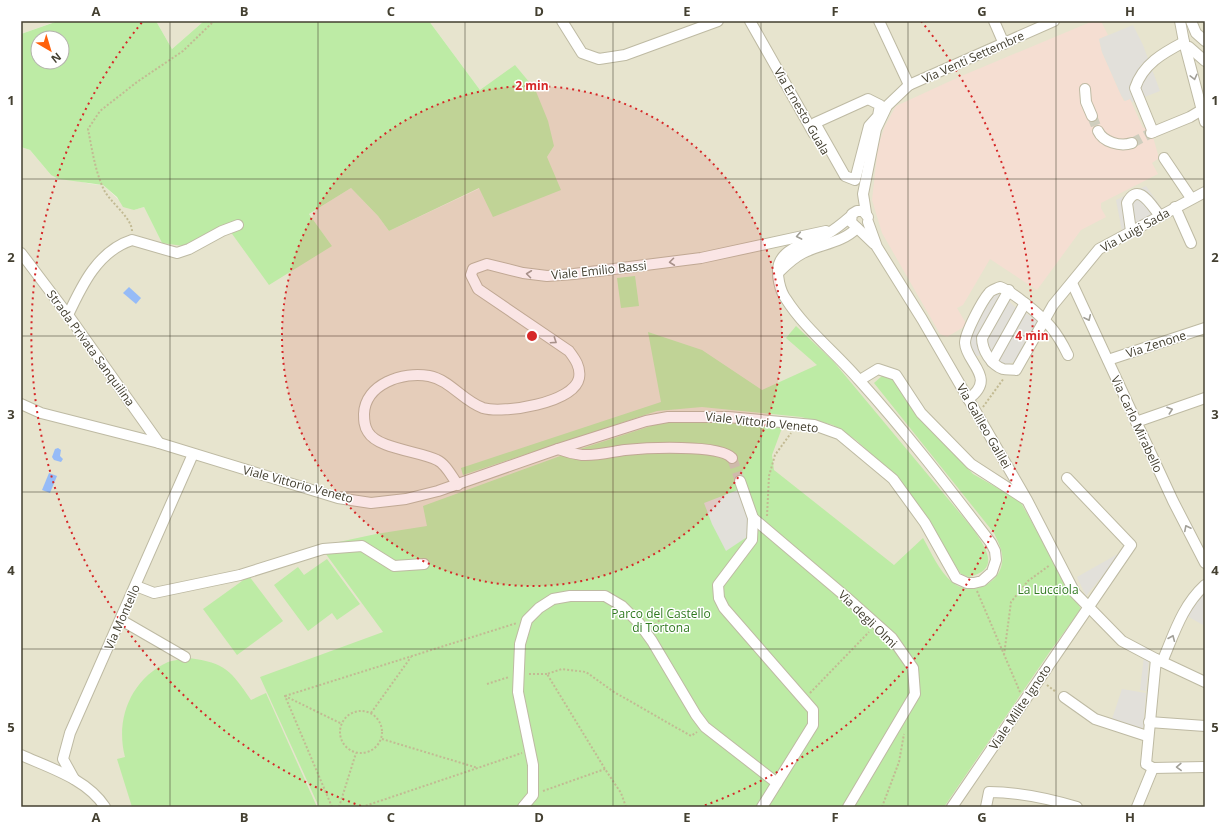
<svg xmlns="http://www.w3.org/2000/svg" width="1226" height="828" font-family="'Open Sans',sans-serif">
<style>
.residential{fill:#e7e4ce}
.medical{fill:#f5ded2}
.green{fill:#bdeba5;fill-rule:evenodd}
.parking{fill:#e2e0da}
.water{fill:#96bbf7}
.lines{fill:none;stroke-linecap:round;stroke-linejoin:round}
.minor-tunnel{stroke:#cfcebe;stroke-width:10;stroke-dasharray:10 5;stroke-linecap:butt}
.minor-casing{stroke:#bebaa3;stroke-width:12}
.path{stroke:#c2ba93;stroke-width:2;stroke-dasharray:2 2;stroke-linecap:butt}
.minor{stroke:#fff;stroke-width:10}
.oneway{stroke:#a2a098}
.grid{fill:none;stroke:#444031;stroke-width:1;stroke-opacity:0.55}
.ring{fill:none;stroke:#d62828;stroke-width:2;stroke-dasharray:2 4}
.labels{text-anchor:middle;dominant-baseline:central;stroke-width:3;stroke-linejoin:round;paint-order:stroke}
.street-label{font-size:12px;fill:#444031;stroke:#fff}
.park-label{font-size:12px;fill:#307a20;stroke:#fff}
.centre{fill:#d62828;stroke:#fff;stroke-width:2}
.ring-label{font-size:12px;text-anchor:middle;font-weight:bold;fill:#d62828;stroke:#fff;stroke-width:3;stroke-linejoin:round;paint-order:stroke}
.neatline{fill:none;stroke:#444031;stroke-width:1.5}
.grid-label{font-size:13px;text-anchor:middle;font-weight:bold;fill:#444031}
</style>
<rect width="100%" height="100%" fill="#f2f1e1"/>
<g class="residential">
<polygon points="21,21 57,21 21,34"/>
<polygon points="156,21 204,21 172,49"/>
<polygon points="429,21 1205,21 1205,807 21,807 21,147 30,150 51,175 91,184 103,185 119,200 134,210 144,207 162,243 202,236 226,225 332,246 309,214 351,188 378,216 389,231 547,157 554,146 480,90"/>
</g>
<polygon class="medical" points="1093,21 1101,21 1108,35 1099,39 1102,52 1121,95 1124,101 1130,99 1143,128 1148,126 1153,137 1159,158 1152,163 1158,174 1101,203 1101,208 1106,217 1081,230 1037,290 990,259 963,305 957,308 967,325 947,337 940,334 882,233 872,200 878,146 885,126 896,106 959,77"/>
<g class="green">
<path d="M58,21H156L172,49L204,21H429L480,90L515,65L535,89L548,121L554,146L547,157L561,190L493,217L479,188L389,231L378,216L351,188L309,214L332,246L269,285L230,231L202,236L183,246L162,243L144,207L134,210L123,207L117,197L103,185L59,179L51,175L30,150L21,147V34ZM38,38H62V62H38Z"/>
<polygon points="635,276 639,306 621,308 617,278"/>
<path d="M796,326L833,361L974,530C986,549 1001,569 969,577L961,574L898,478L856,440L833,425L801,417L702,407L657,411L463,475L461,468L661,402L648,332L702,350L762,390L817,365L786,338Z"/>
<path d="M883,375L895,378L919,416L973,474L1020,501L1081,609L1051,650L944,807H522L521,804L517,807H319L260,677L383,632L320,546L376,534L427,526L423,506L574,451L654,425L676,421L714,420L782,428L772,455L774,470L894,565L923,538C931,552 939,571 952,582C970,597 999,585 1002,563C1004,552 998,542 994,533L874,383Z"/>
<polygon points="327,559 360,604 337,620 332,613 308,631 274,585 298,567 304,575"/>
<polygon points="249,576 283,621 237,655 203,609"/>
<path d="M189,658C226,663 231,671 251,700L266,693L317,807H132L117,759L125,757C115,719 131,679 168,662C174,660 182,659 189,658Z"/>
</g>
<g class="parking">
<polygon points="1133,25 1143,45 1160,91 1132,102 1130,99 1125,101 1121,95 1102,52 1099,39"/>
<polygon points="1146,186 1163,210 1122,231 1116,200"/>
<polygon points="1000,292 1014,306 1040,322 1017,361 1005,365 983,355 976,356 970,344 969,338 991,297"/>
<polygon points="738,490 747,514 747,537 726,551 712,524 704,503"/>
<polygon points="1123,551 1086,596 1077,577"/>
<polygon points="1205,590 1205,611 1203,616 1205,620 1205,626 1178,611 1187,597"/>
<polygon points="1144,656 1149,658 1146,691 1140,690"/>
<polygon points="1122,689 1146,693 1143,729 1111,722"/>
</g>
<g class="water">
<polygon points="129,287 141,298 136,304 123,293"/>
<polygon points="58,448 61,450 60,456 63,459 61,462 54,460 52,457 55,449"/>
<polygon points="49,473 57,476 50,493 42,490"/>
</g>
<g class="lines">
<g class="minor-tunnel">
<polyline points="1092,116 1098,131"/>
<polyline points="1132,143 1151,133"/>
<polyline points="732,458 740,481"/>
</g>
<g class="minor-casing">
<g id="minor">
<polyline points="562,21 582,53 599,59 625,55 718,21"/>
<polyline points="750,21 814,134"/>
<polyline points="879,21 909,85"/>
<polyline points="994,21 1004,44"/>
<polyline points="1180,21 1184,42 1205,122"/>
<polyline points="1191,21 1196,33 1205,41"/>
<polyline points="1189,47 1205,61"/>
<polyline points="1085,89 1086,102 1092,116"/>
<polygon points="868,99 880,105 878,116 869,126 855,180 845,176 815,123"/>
<path d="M1098,131C1103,142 1120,147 1132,143"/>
<path d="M1153,132L1135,88C1143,64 1163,53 1184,42"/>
<polyline points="1151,133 1190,117 1205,108"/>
<polyline points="1164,158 1191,198"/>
<polyline points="1175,207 1191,243"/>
<polyline points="866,213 863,194 876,129 887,106 909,85 1054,21"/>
<polyline points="868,217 863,211 857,211 852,214 851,222 874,244"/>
<polyline points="868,222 877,247 922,319 1027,500 1075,593 1122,641 1156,659 1205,682"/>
<path d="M1131,231L1127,203C1138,181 1151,205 1160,216"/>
<polyline points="21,253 68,315 159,443"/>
<path d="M779,272C786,265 793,258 803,253C821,244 842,243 857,228"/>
<polyline points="1072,283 1173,501 1205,563"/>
<path d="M1009,290L982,338C982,350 991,365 1003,369C1007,370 1012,369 1016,370L1053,305L1099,249L1205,192"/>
<path d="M68,315C82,285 98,251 132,240L177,253L189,249L222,231L238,225"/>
<polyline points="1108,360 1205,328"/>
<polyline points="992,362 1025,303"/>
<polyline points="860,380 878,369 896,375 921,413 971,464 1025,499"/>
<path d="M968,399C998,378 966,363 965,343C965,333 982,301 989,293C991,290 996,289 1000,287C1010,291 1017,297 1026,304C1047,321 1056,330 1068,355"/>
<path d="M21,404L41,413L159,443L338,498L371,503L406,499L438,491L558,449L646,421L668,417H728L814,425L839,434L893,479L925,523L956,578L967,583H974L982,581L992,572L996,560L995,551L991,543C949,488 906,432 859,380C836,353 805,329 786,299C780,291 776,274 779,264C785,246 812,242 827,234C836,229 843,223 851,216"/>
<polyline points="1136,422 1205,398"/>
<path d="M558,449C566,452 574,454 582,455C596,456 611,452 625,450C645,448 720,444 732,458"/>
<polyline points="740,481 753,518 752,540 718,585 719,598 724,608 813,710 813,725 762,807"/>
<path d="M458,485C452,477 446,464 437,460C419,451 378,449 368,432C364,426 364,420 364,414C365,384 403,371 429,376C450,380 463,401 483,408C503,414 574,403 579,378C581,367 575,359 569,351L478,289L471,275L473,269L487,264L523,273L547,276L574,274L701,258L826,231"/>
<polyline points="753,518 845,596 892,638 913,668 915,694 848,807"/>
<polyline points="136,586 154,593 240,575 323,549 362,546 394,566 424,564"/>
<polyline points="121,620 185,657"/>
<polyline points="1156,659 1146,764 1153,768 1205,767"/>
<path d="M1162,662C1174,634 1182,606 1205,585"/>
<polyline points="1064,697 1095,719 1147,736"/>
<polyline points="1149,722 1205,726"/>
<path d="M21,755C50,768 87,779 105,807"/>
<polyline points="74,779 63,759 70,733 193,454"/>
<polyline points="523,807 533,795 533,765 518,692 520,644 527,620 539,608 553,599 570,596 605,596 622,606 639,623 652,641 696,715 705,727 777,783"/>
<polyline points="952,807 1131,545 1067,478"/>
<path d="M986,807L989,792C1020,792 1047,798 1077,807"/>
<polyline points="1137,807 1153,768"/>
</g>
</g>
<g class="path">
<path d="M132,231C132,218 110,202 104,190C95,171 92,149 88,129L100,111L137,82L183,51L214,21"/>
<polyline points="983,407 1004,378"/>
<polyline points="767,516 769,476 775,455 791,433"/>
<polyline points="977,591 1020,692"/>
<polyline points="652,627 662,618"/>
<polyline points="1004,655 1011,602 1028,581 1050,565"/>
<polyline points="529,674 547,674"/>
<polyline points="487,684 509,677"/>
<polyline points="1047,685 1056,692"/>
<polyline points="810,693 869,632"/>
<polyline points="285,696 517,623"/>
<circle cx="361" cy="732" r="21"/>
<polyline points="371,713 411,657"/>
<polyline points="382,739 478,768"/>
<polyline points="543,791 605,769"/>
<polyline points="332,807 285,696 342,724"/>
<polyline points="339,807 356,753"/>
<polyline points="362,807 522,753"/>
<polyline points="626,807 621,793 605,769 547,674 562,669 586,672 614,692 691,736 697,732"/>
<polyline points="882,807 899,762 904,734"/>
</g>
<use href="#minor" class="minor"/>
</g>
<defs><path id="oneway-chevron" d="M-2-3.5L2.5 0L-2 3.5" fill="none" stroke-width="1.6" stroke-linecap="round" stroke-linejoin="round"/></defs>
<g class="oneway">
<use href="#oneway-chevron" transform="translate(1194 77) rotate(76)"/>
<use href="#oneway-chevron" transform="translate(799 236) rotate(169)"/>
<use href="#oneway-chevron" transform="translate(672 262) rotate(173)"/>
<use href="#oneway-chevron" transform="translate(529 274) rotate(-173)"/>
<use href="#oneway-chevron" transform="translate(1088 318) rotate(65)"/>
<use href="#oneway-chevron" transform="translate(554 341) rotate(34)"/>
<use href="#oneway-chevron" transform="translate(1170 410) rotate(-19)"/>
<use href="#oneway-chevron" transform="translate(1187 528) rotate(-117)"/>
<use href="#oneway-chevron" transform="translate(1172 638) rotate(-67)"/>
<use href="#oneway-chevron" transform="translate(1179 767) rotate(178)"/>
</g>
<path class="grid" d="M170,21V807M318,21V807M465,21V807M613,21V807M761,21V807M908,21V807M1056,21V807M21,179H1205M21,336H1205M21,492H1205M21,649H1205"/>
<circle cx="532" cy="336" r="250" fill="#d62828" fill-opacity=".12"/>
<g class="ring">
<circle cx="532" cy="336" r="250"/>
<path d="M361 806A500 500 0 0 1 143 21M921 21A500 500 0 0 1 703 806"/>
</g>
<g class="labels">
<g class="street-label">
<text transform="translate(973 57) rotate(-24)">Via Venti Settembre</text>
<text transform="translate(802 111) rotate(60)">Via Ernesto Guala</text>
<text transform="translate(1135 230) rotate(-29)">Via Luigi Sada</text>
<text transform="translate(599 270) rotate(-6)">Viale Emilio Bassi</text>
<text transform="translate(1156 344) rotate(-18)">Via Zenone</text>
<text transform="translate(91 348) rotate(54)">Strada Privata Sanquilina</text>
<text transform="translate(762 422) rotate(6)">Viale Vittorio Veneto</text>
<text transform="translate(1137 424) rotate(65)">Via Carlo Mirabello</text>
<text transform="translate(984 426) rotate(60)">Via Galileo Galilei</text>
<text transform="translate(298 484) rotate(15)">Viale Vittorio Veneto</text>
<text transform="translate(122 617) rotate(-66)">Via Montello</text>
<text transform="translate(868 619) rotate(44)">Via degli Olmi</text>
<text transform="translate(1020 707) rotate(-56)">Viale Milite Ignoto</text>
</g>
<g class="park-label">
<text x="1048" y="589">La Lucciola</text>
<text x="661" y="613">Parco del Castello<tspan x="661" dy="14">di Tortona</tspan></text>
</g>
</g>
<circle cx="532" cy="336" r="6" class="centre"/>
<g class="ring-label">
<text x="532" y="90">2 min</text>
<text x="1032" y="340">4 min</text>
</g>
<rect width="1226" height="828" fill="none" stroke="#ffffff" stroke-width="44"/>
<g transform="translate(50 50) rotate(142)"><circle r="19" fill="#ffffff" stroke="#b4b3ad"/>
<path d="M0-3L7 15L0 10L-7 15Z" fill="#ff610b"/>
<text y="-6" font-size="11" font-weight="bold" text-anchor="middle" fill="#444031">N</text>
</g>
<rect x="22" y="22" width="1182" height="784" class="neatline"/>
<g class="grid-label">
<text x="96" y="16">A</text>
<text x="244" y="16">B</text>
<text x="391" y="16">C</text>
<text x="539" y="16">D</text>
<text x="687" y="16">E</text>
<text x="835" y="16">F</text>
<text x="982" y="16">G</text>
<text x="1130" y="16">H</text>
<text x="11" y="105">1</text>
<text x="1215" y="105">1</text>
<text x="11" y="262">2</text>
<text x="1215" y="262">2</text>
<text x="11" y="419">3</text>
<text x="1215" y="419">3</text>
<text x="11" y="575">4</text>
<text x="1215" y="575">4</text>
<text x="11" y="732">5</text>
<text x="1215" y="732">5</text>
<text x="96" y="822">A</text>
<text x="244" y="822">B</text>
<text x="391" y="822">C</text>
<text x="539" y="822">D</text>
<text x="687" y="822">E</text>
<text x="835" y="822">F</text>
<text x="982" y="822">G</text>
<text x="1130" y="822">H</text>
</g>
</svg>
